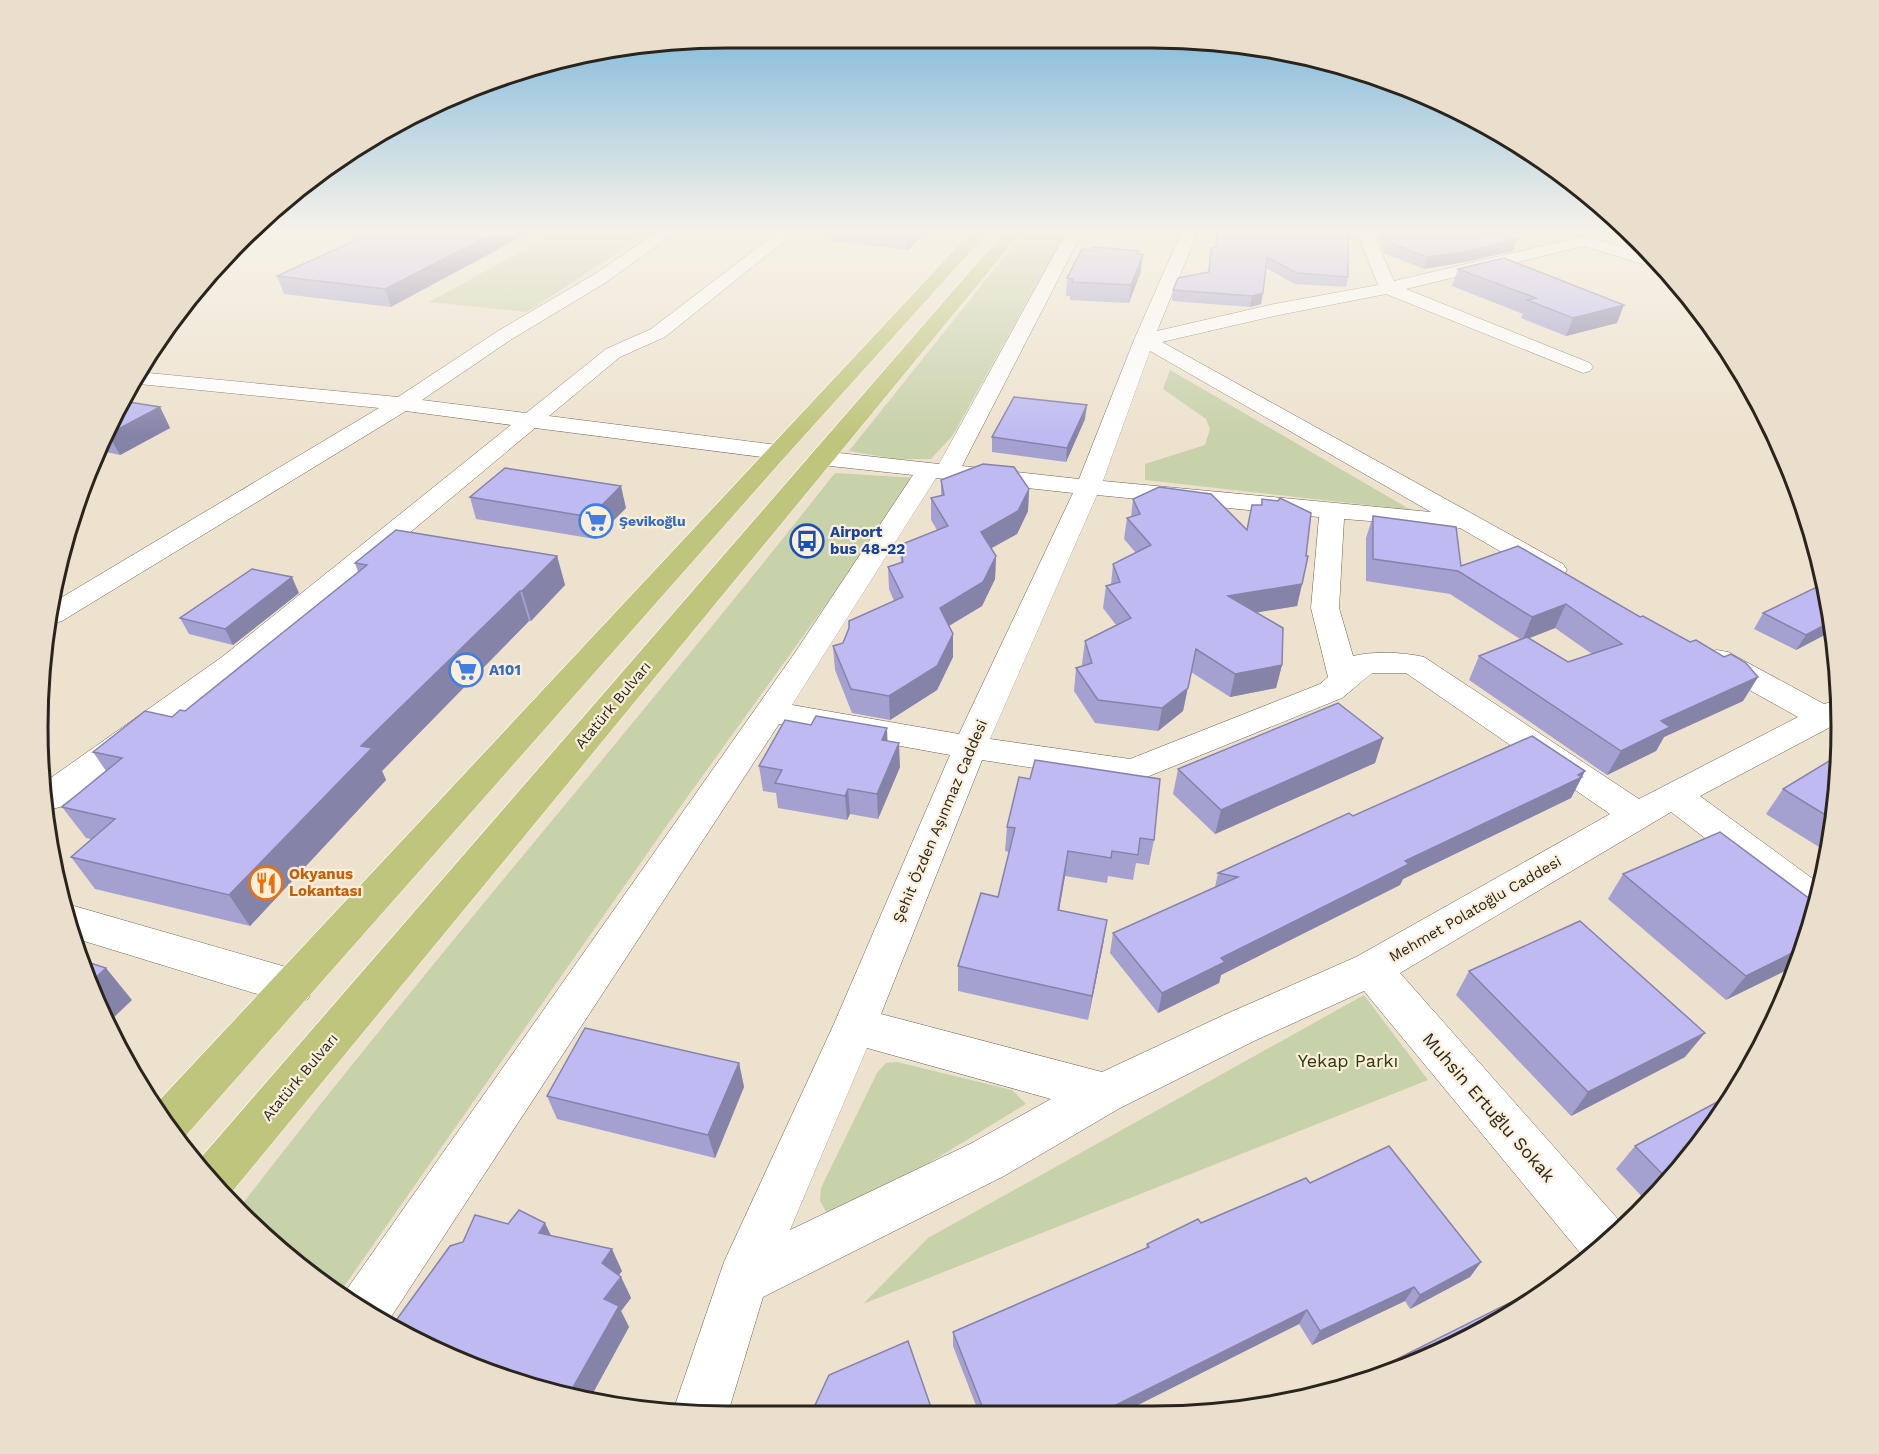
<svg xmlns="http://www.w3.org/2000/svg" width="1879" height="1454" font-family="'Work Sans',sans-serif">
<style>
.green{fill:#c7d1aa}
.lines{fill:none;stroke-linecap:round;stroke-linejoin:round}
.minor-casing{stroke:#6d6351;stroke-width:1}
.major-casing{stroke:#fff;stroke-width:1}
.minor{fill:#fff;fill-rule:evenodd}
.major{fill:#c0c57d;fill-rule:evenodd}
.wall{fill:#a4a1d0;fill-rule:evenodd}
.shaded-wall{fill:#8683a9}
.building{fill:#bfbbf2;stroke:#8683a9;stroke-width:1.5}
.labels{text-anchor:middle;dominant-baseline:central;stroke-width:4.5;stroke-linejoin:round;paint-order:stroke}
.far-shop-label{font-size:14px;font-weight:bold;fill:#366cbe;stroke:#fbefdb;text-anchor:start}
.transit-label{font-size:15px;font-weight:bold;fill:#164399;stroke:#fbefdb;text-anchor:start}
.shop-label{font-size:15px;font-weight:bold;fill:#366cbe;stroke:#fbefdb;text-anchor:start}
.street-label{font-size:15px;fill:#29251d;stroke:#fbefdb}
.food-label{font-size:15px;font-weight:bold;fill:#c56008;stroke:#fbefdb;text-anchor:start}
.near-park-label{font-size:18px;fill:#30390e;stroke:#fbefdb}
.near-street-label{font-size:18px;fill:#29251d;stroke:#fbefdb}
.rim{fill:none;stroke:#29251d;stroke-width:3}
</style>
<rect width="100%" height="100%" fill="#ede2ce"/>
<g class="green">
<polygon points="559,231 651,231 527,312 429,302"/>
<polygon points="1025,231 1066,231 953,435 931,459 896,459 849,451"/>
<polygon points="1170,370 1411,510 1145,480 1145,464 1205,445 1210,429 1206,419 1163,389"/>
<path d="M835,473L917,478L665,828L338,1295L237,1211C430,960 639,722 835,473Z"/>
<polygon points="1364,995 1428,1080 863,1304 928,1238"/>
<polygon points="897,1062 1012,1090 1026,1104 845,1214 827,1213 820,1201 821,1188 877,1073 886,1063"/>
</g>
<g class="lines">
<g class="minor-casing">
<g id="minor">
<polygon points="658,231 677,231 605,283 512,339 422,400 526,413 606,349 651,329 779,231 797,231 665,337 620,357 549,416 777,445 785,447 789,452 785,457 777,459 535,428 244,671 60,807 48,810 45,782 222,657 511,425 406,411 62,621 51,624 54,602 379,408 129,383 138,372 398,397 498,331 593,275"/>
<path d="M1067,231H1083L962,466L1079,479L1134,340L1182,231H1198L1157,331L1274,304L1378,285L1359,237L1325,236L1317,231L1431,232L1433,235L1431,238L1425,240L1375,238L1394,281L1585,236L1653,256L1666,268H1656L1584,246L1406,289L1590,363L1593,367L1590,371L1583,373L1386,294L1274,316L1162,342L1563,564L1567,570L1563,576L1553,578L1543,576L1460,528L1344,519L1339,608L1353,656C1374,651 1403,652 1424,657L1639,799L1798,717L1706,666L1702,659L1706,652L1717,650L1728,652L1824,704L1838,700V723L1700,796L1821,885L1814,917L1804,914L1671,812L1400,973L1624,1226L1607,1245L1586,1260L1364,991L1254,1041L1120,1108L1004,1176L763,1297L727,1416L673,1411L724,1262L833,1026L950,755L779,724L387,1323L344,1300L345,1292L794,654L913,475L821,465L813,463L809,458L813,453L821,451L939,464ZM1150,351L1431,512L1103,481ZM936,478L1073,493L959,734L792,705ZM1097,495L1319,517L1311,608L1328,677L1320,684L1130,759L990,739ZM1372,673H1406L1610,814L1356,957L1224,1015L1102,1072L881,1014L982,760L1132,783L1342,698ZM867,1048L1051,1099L970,1144L790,1230Z"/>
<polygon points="67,904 293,969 308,975 314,987 308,999 293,1005 74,938 61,906"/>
</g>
</g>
<g class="major-casing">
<g id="major">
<polygon points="972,231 989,231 785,457 182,1140 155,1105"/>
<polygon points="1005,231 1022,231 227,1198 198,1161"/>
</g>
</g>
<use href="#minor" class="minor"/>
<use href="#major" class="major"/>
</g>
<g class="wall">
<polygon points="376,231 391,307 284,294 277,276"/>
<polygon points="830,231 927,231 908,250 830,241"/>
<polygon points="1217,231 1348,277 1346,287 1295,284 1266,268 1261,304 1250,307 1172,301 1173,290 1208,272 1211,248 1215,247"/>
<polygon points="1381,231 1382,231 1513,251 1465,262 1424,269 1384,253 1379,240"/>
<polygon points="1509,231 1599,231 1590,232"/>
<polygon points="1138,254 1141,271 1129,303 1070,300 1070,296 1066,296 1067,278"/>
<polygon points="1458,269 1617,323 1566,336 1521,318 1523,314 1452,286"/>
<polygon points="122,401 160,407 170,428 120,455 101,451"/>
<polygon points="1085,419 1066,462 992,452 992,437"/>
<polygon points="941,480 1029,489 1028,511 1017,534 991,548 996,556 995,579 982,606 949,626 953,657 937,690 890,720 852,713 835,670 833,646 843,643 894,601 889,589 888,567 901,563 900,545 937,530 931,520 931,498 941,495"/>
<polygon points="470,497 626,508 595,539 476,519"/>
<polygon points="1133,499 1247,530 1261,505 1262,499 1302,584 1297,606 1257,612 1282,665 1276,688 1230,697 1191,672 1183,711 1158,731 1095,723 1074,691 1076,668 1083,666 1082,664 1085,641 1116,625 1103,608 1106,586 1111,584 1113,564 1136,553 1124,539 1127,518 1131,517"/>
<path d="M1373,516L1461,566L1640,617L1758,677L1743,701L1664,737L1656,751L1607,775L1469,680L1479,656L1520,639L1450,594L1366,581V538ZM1555,628L1592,654L1568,662L1529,638Z"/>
<polygon points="557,556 565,585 531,621 529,621 382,771 386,780 250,926 95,889 71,857 91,839 86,838 62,807 106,771 93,752 185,711 358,572 355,563"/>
<polygon points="1824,586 1834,630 1796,650 1754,629 1763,613"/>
<polygon points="299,593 233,645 189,634 180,618"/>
<polygon points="1383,738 1375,763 1215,834 1173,794 1178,769"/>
<polygon points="888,741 900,767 878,819 850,814 847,820 778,808 776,793 763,791 759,766"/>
<polygon points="1585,771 1571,798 1403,879 1400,885 1221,975 1219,983 1158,1013 1110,953 1113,933 1215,887 1218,873 1353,816"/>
<polygon points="1840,772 1827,852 1766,814 1783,789"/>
<polygon points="1019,777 1154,840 1149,865 1136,863 1133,880 1108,876 1107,883 1065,876 1059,910 1103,945 1088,1020 958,991 958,966 998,897 1009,852 1005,851 1007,827"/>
<polygon points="1623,874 1818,905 1726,1000 1608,899"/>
<polygon points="1469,971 1685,1057 1571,1116 1456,995"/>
<polygon points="739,1063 744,1087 715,1158 557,1119 547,1096"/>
<polygon points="1635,1146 1699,1146 1647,1202 1616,1169"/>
<polygon points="1310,1183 1481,1262 1470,1277 1410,1309 1405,1301 1312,1345 1299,1324 1118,1415 980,1416 953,1346 953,1332 1146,1248 1147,1244 1201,1223"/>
<polygon points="551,1236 622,1271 619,1275 621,1277 631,1298 621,1311 629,1327 588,1402 463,1364 392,1326"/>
<polygon points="1497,1324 1373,1380 1371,1381 1379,1368"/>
</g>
<g class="shaded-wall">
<polygon points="498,231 532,231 391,307 385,289"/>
<polygon points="907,231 927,231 908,250"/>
<polygon points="1517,239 1513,251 1465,262 1424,269 1427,257"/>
<polygon points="1143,254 1141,271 1129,303 1131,285"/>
<polygon points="1263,293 1261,304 1250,307 1252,296"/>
<polygon points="1624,305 1617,323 1566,336 1573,318"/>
<polygon points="1087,405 1085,419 1066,462 1067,448"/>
<polygon points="160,407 170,428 120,455 108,434"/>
<polygon points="621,486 626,508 595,539 590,517"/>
<polygon points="1029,489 1028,511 1017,534 981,554 981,532"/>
<polygon points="557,556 565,585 531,621 522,591"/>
<polygon points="996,556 995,579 982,606 940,631 940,608"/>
<polygon points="292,577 299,593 233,645 225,629"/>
<polygon points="1302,584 1297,606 1224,618 1228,596"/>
<polygon points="520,591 529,621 382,771 386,780 250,926 229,895 361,746"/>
<polygon points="1566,604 1555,628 1522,641 1532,617"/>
<polygon points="1832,621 1834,630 1796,650 1806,635"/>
<polygon points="953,634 953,657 937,690 890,720 889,696"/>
<polygon points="1196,649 1183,711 1158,731 1162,708"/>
<polygon points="1282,665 1276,688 1230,697 1235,674"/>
<polygon points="1758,677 1743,701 1664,737 1656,751 1607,775 1621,751 1661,721"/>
<polygon points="887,728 888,752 882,740"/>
<polygon points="1383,738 1375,763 1215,834 1221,810"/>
<polygon points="899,743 900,767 878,819 877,794"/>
<polygon points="1585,771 1571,798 1403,879 1400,885 1221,975 1219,983 1158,1013 1162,993 1221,958 1405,861"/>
<polygon points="848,789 850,814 847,820 845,796"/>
<polygon points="1068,851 1065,876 1055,934 1058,910"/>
<polygon points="1107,920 1103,945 1088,1020 1092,996"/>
<polygon points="1802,948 1795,966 1726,1000 1746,976"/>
<polygon points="106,968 132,1000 109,1022 92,981"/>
<polygon points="1705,1033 1685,1057 1571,1116 1588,1092"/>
<polygon points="739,1063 744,1087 715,1158 708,1135"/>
<polygon points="545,1223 556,1246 539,1233"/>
<polygon points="612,1249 622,1271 612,1284 602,1263"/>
<polygon points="1481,1262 1470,1277 1410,1309 1420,1295"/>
<polygon points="621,1277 631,1298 621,1311 629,1327 588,1402 568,1396 604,1299"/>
<polygon points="1414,1287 1405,1301 1312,1345 1320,1331"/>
<polygon points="1307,1310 1299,1324 1118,1415 1096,1415"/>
<polygon points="460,1358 464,1364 458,1361"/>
</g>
<g class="building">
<polygon points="376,231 498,231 385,289 277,276"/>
<polygon points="1217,231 1348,231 1348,277 1297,273 1267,257 1263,293 1252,296 1173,290 1178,278 1209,272 1211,248 1216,247"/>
<polygon points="1382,231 1425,231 1504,234 1517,239 1469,251 1427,257 1387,242"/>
<polygon points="1093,247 1139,251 1137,254 1143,254 1131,285 1072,282 1073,279 1067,278 1082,249 1091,250"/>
<polygon points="1504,258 1624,305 1573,318 1527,300 1536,298 1458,269"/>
<polygon points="1014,397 1087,405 1067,448 992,437"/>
<polygon points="122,401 160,407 109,434"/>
<polygon points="983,464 1014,467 1029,489 1018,511 981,532 996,556 983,582 940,608 953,634 937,666 889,696 851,689 833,646 843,643 849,628 849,621 903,597 888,567 903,562 900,545 948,526 931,498 944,495 941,480"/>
<polygon points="505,468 621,486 590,517 470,497"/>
<polygon points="1159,487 1211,494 1247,530 1252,505 1262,505 1262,499 1278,501 1280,498 1311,513 1306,556 1308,556 1302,584 1228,596 1283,628 1282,665 1235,674 1196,649 1188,688 1162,708 1098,700 1076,668 1092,663 1085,641 1131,618 1106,586 1120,582 1113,564 1151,545 1127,518 1140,514 1133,499"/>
<polygon points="1373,516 1456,527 1461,566 1518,546 1640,617 1643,616 1690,642 1696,640 1724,657 1731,654 1746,663 1758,677 1661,721 1670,727 1621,751 1479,656 1527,637 1568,662 1622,644 1566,604 1532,617 1458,571 1373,559"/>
<polygon points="396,530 557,556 522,591 520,591 361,746 372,748 229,895 71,857 115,819 62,807 122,758 93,752 145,711 172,717 180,710 185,711 367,565 355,563"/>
<polygon points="252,569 292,577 225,629 180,618"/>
<polygon points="1821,585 1824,586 1832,621 1806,635 1763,613"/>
<polygon points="1338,703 1383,738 1221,810 1178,769"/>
<polygon points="816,716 887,728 882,740 899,743 877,794 848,789 845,796 775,783 782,770 759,766 785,720 811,725"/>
<polygon points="1532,736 1585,771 1578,775 1582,777 1405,861 1409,864 1221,958 1225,962 1162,993 1113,933 1238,877 1218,873 1349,813 1353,816"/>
<polygon points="1839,755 1840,772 1832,819 1783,789"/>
<polygon points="1035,760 1160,779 1154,840 1140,838 1138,855 1112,851 1111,858 1068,851 1058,910 1107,920 1092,996 958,966 981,893 998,897 1015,828 1007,827 1019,777 1030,779"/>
<polygon points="1720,832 1818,905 1802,948 1746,976 1623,874"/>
<polygon points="1580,921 1705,1033 1588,1092 1469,971"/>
<polygon points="84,961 106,968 92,981"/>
<polygon points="585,1028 739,1063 708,1135 547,1096"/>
<polygon points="1732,1094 1699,1146 1668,1180 1635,1146"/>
<polygon points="1389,1146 1481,1262 1420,1295 1414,1287 1320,1331 1307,1310 1096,1415 986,1416 953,1332 1149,1247 1147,1244 1198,1219 1201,1223 1306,1178 1310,1183"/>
<polygon points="519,1210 545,1223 539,1233 612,1249 602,1263 621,1277 604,1299 619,1306 568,1396 511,1379 513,1376 460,1358 458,1361 392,1326 450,1246 463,1242 475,1215 508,1224"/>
<polygon points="1567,1274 1497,1324 1384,1375 1379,1368"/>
<polygon points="908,1341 934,1416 810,1416 829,1375"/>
</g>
<linearGradient id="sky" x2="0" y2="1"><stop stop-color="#76b4da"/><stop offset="0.53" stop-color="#f7f2e9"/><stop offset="1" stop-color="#f7f2e9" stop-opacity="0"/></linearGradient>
<rect width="1879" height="435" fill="url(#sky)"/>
<defs>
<g id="supermarket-ring" transform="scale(1.725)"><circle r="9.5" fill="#fbefdb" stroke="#3f7fe0" stroke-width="1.5"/><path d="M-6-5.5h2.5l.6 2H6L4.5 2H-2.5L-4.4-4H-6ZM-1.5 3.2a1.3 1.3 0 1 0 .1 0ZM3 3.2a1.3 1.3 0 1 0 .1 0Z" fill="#3f7fe0"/></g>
<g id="bus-ring" transform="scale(1.725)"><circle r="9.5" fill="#fbefdb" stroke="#1a4fb4" stroke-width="1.5"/><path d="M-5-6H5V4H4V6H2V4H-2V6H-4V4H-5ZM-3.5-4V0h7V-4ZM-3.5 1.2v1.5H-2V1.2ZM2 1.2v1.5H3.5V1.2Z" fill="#1a4fb4"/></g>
<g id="restaurant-ring" transform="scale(1.725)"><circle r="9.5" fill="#fbefdb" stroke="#e8710a" stroke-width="1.5"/><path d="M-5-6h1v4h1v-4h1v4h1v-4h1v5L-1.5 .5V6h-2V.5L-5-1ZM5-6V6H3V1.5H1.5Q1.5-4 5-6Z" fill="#e8710a"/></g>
</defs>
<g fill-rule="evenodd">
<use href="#supermarket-ring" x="596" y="521"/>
<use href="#bus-ring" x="807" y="541"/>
<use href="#supermarket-ring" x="466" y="670"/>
<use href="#restaurant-ring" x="266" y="883"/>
</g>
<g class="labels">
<g class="far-shop-label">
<text x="619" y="521">Şevikoğlu</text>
</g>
<g class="transit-label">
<text x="830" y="532">Airport<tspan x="830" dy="17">bus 48-22</tspan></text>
</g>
<g class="shop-label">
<text x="489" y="670">A101</text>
</g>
<g class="street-label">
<text transform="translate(613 705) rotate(-50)">Atatürk Bulvarı</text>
<text transform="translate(940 821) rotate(-67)">Şehit Özden Aşınmaz Caddesi</text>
<text transform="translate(1475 909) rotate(-30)">Mehmet Polatoğlu Caddesi</text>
<text transform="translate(300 1077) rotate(-50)">Atatürk Bulvarı</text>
</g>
<g class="food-label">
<text x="289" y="874">Okyanus<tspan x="289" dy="17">Lokantası</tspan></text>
</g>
<g class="near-park-label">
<text x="1348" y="1060">Yekap Parkı</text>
</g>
<g class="near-street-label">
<text transform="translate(1489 1107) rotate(49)">Muhsin Ertuğlu Sokak</text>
</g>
</g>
<path d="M0 0H1879V1454H0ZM727 48H1152A679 679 0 0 1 1831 727V727A679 679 0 0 1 1152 1406H727A679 679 0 0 1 48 727V727A679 679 0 0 1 727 48Z" fill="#eadfcc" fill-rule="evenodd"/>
<path class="rim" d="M727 48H1152A679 679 0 0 1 1831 727V727A679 679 0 0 1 1152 1406H727A679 679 0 0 1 48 727V727A679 679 0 0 1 727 48Z"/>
</svg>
